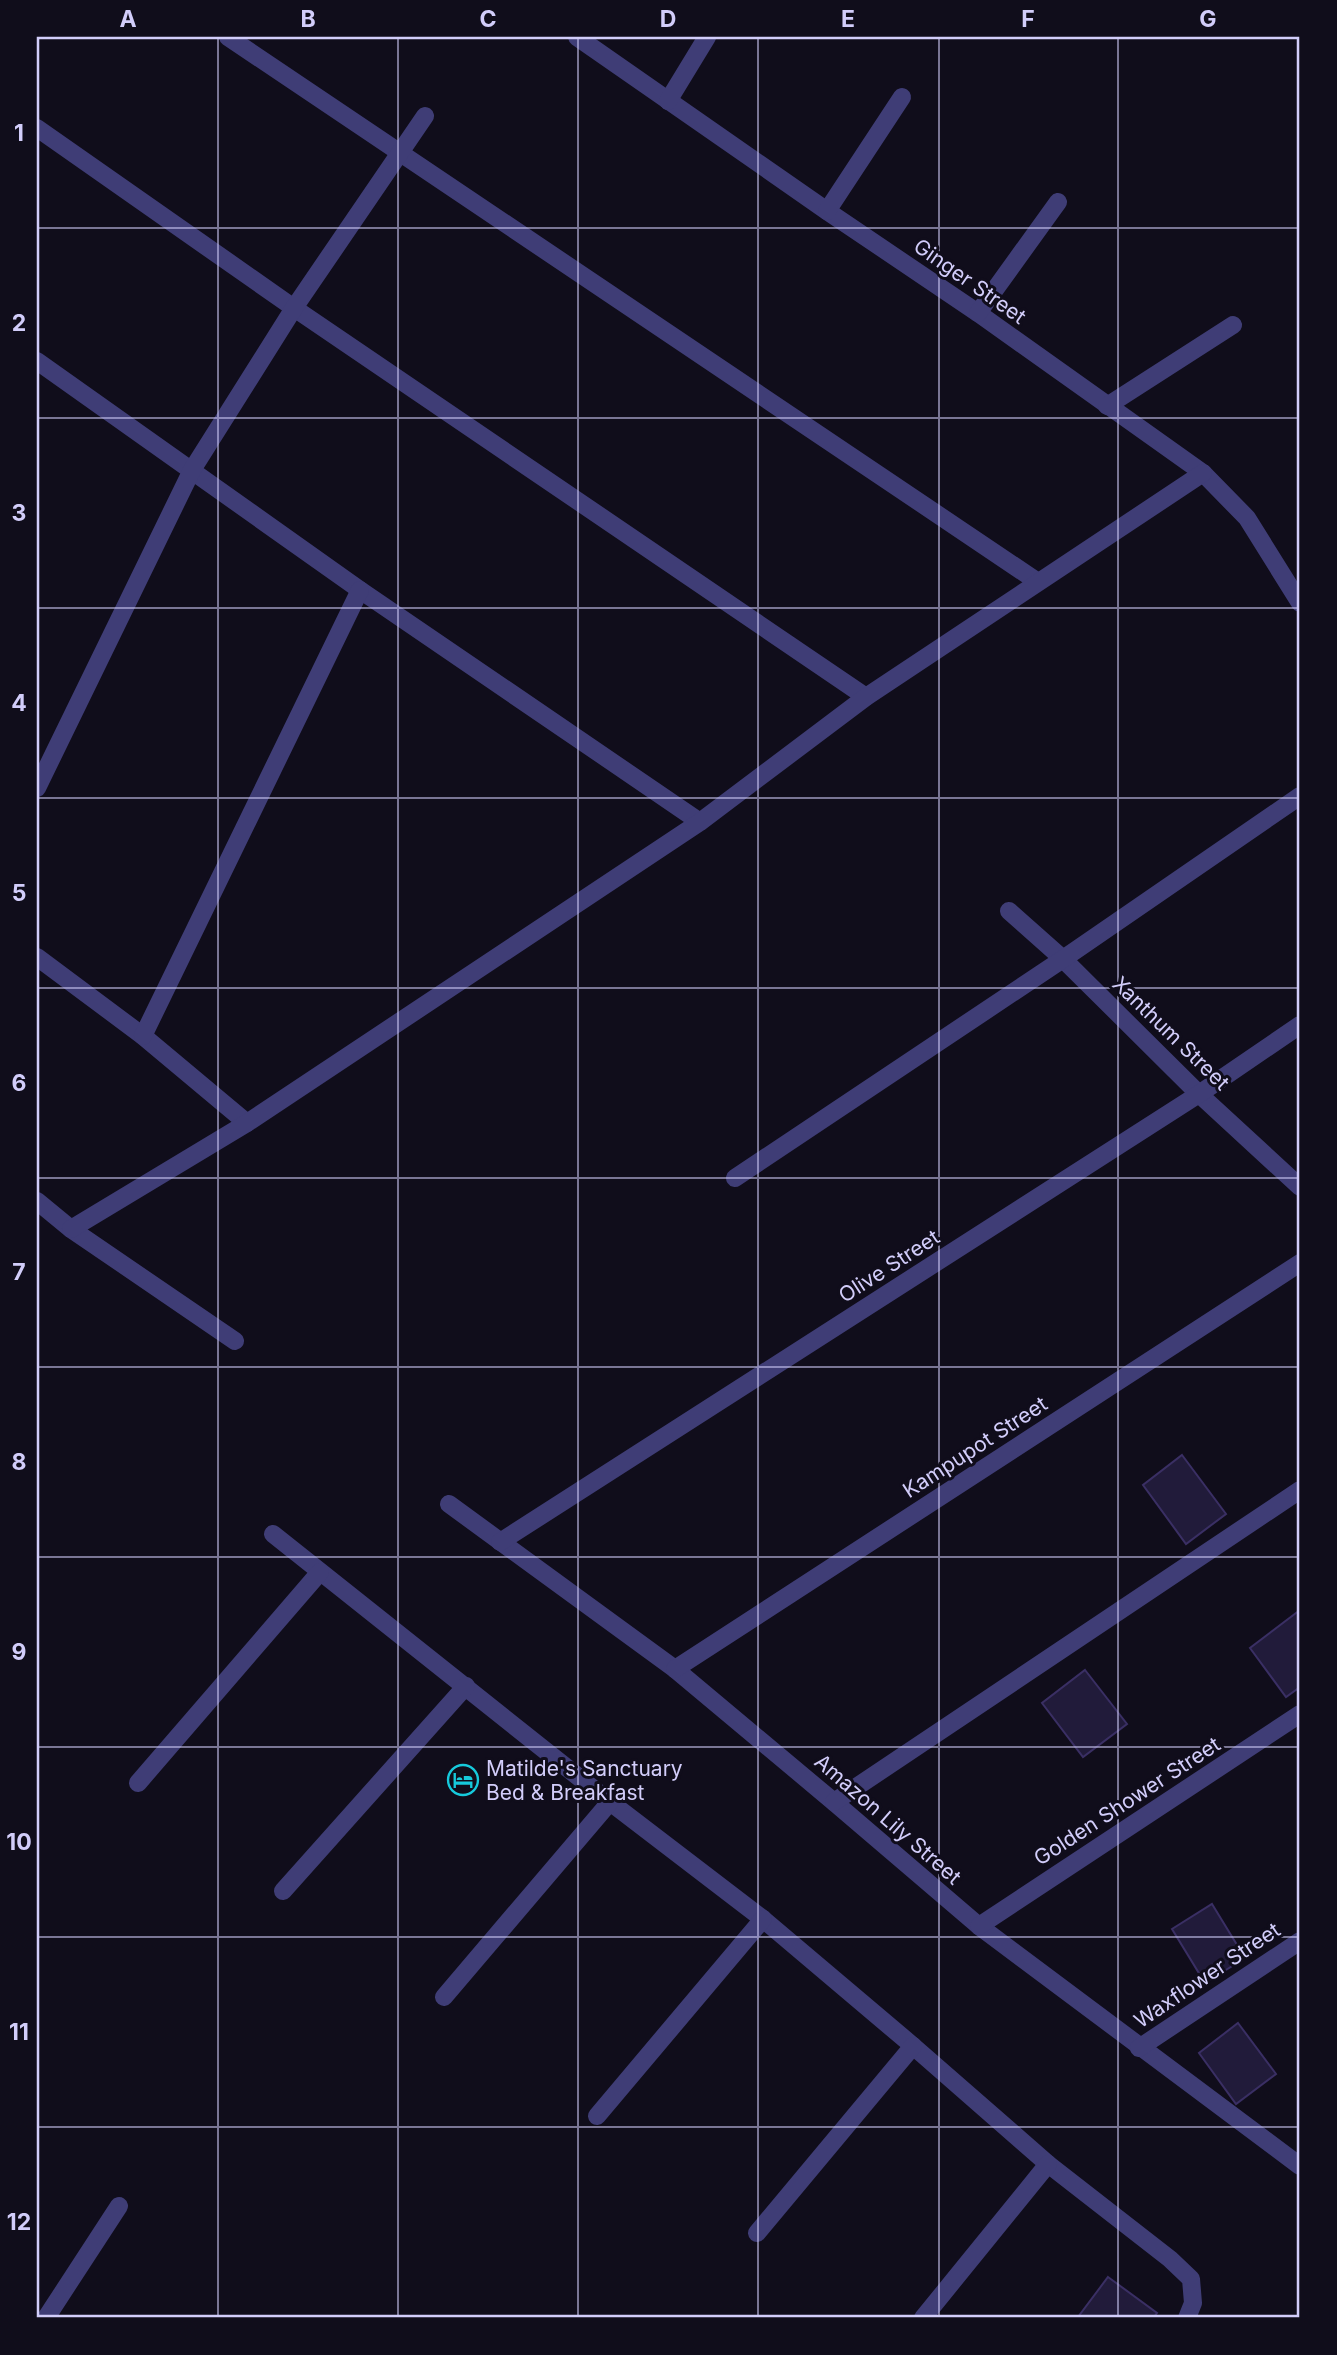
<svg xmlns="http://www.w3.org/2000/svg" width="1337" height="2355" font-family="Inter,sans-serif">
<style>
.building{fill:#211b3a;stroke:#3a2f64;stroke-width:2}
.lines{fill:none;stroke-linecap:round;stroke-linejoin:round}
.street{stroke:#3f3d76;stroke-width:18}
.grid{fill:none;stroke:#d2cdfa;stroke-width:2;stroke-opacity:0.55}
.labels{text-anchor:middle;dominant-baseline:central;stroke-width:6;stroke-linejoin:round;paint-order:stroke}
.street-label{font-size:21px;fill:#d2cdfa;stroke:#100d1b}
.poi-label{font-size:21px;fill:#d2cdfa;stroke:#100d1b;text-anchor:start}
.neatline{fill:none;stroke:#d2cdfa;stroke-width:2.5}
.grid-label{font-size:23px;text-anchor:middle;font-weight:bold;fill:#d2cdfa}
</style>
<rect width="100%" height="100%" fill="#100d1b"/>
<g class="building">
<polygon points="1182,1455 1226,1514 1186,1544 1143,1485"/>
<polygon points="1300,1610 1300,1687 1286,1697 1250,1648"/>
<polygon points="1085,1670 1127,1724 1083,1757 1042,1703"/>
<polygon points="1212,1904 1245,1958 1205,1983 1172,1929"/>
<polygon points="1238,2023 1276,2074 1236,2104 1199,2053"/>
<polygon points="1108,2277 1157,2313 1153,2318 1078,2317"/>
</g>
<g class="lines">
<g class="street">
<polyline points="228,37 1038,582"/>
<polyline points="577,37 827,211 978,313 1203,473 1247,518 1300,603"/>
<polyline points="668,101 707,37"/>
<polyline points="37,128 294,308 866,697"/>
<polyline points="827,211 902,97"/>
<polyline points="978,313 1058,202"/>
<polyline points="37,361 360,590 700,822"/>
<polyline points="1107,406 1233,325"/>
<polyline points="37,788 192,470 294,308 425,116"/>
<polyline points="1009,911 1063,959 1199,1094 1300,1187"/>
<polyline points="37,957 143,1036 247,1123"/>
<polyline points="143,1036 360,590"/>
<polyline points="735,1178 1063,959 1300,796"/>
<polyline points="37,1201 71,1229 235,1341"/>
<polyline points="71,1229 247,1123 700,822 866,697 1203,473"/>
<polyline points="449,1504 675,1669 834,1802 979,1926 1300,2166"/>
<polyline points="273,1534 610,1802 763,1919 913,2046 1048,2164 1170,2259 1191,2279 1193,2303 1187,2318"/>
<polyline points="500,1542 1199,1094 1300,1025"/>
<polyline points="675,1669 1300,1263"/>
<polyline points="138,1783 320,1572"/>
<polyline points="834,1802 1300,1490"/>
<polyline points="283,1891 466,1686"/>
<polyline points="979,1926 1300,1714"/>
<polyline points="444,1997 610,1802"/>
<polyline points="1139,2048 1300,1941"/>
<polyline points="597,2116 763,1919"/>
<polyline points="757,2233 913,2046"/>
<polyline points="46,2318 119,2206"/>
<polyline points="923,2318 1048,2164"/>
</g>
</g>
<path class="grid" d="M218,37V2318M398,37V2318M578,37V2318M758,37V2318M939,37V2318M1118,37V2318M37,228H1300M37,418H1300M37,608H1300M37,798H1300M37,988H1300M37,1178H1300M37,1367H1300M37,1557H1300M37,1747H1300M37,1937H1300M37,2127H1300"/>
<defs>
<g id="hotel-ring" transform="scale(1.575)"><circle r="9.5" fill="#100d1b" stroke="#16c9dc" stroke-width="1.5"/><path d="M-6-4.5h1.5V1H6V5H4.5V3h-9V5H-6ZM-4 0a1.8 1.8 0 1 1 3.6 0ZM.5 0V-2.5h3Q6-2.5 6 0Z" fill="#16c9dc"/></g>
</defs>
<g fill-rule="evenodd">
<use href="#hotel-ring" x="463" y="1780"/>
</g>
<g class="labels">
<g class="street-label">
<text transform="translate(970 281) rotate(35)">Ginger Street</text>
<text transform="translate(1171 1033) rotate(44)">Xanthum Street</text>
<text transform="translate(889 1266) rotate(-33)">Olive Street</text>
<text transform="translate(975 1447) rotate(-33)">Kampupot Street</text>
<text transform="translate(1127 1801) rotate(-33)">Golden Shower Street</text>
<text transform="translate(888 1819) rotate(41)">Amazon Lily Street</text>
<text transform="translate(1207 1975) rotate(-34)">Waxflower Street</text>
</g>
<g class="poi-label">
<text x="486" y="1768">Matilde's Sanctuary<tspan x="486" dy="24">Bed &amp; Breakfast</tspan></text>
</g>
</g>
<rect width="1337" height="2355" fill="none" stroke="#100d1b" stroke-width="77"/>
<rect x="38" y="38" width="1260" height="2278" class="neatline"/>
<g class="grid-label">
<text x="128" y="27">A</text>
<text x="308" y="27">B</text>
<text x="488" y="27">C</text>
<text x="668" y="27">D</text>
<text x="848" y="27">E</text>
<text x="1028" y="27">F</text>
<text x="1208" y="27">G</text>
<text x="19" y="141">1</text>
<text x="19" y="331">2</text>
<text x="19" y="521">3</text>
<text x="19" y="711">4</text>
<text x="19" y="901">5</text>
<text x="19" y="1091">6</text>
<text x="19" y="1280">7</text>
<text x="19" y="1470">8</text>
<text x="19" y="1660">9</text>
<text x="19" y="1850">10</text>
<text x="19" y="2040">11</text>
<text x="19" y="2230">12</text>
</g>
</svg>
